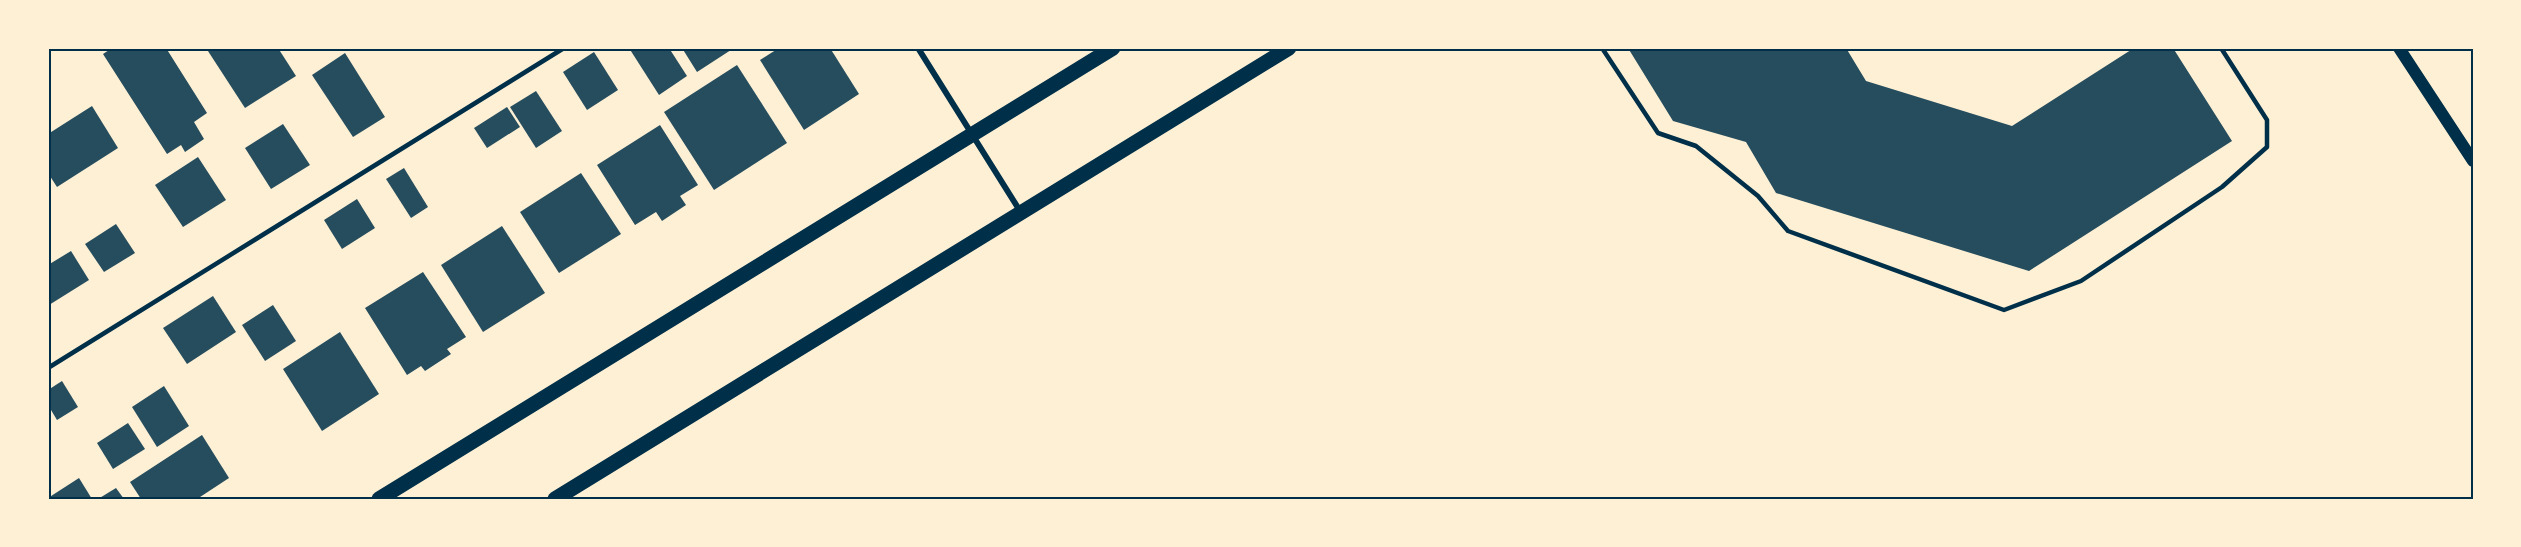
<svg xmlns="http://www.w3.org/2000/svg" width="2521" height="547" font-family="'DejaVu Sans',sans-serif">
<style>
.building{fill:#264d5e}
.lines{fill:none;stroke-linecap:round;stroke-linejoin:round}
.service{stroke:#003049;stroke-width:4.5}
.minor{stroke:#003049;stroke-width:6}
.secondary{stroke:#003049;stroke-width:12}
.primary{stroke:#003049;stroke-width:15}
.neatline{fill:none;stroke:#003049;stroke-width:2}
</style>
<rect width="100%" height="100%" fill="#fdf0d5"/>
<g class="building">
<polygon points="112,48 166,48 207,113 194,122 204,139 185,152 181,145 167,154 103,54"/>
<polygon points="206,48 278,48 296,76 245,108"/>
<polygon points="629,48 669,48 687,76 659,95"/>
<polygon points="682,48 734,48 697,72"/>
<polygon points="779,48 830,48 859,94 804,130 760,60"/>
<polygon points="1628,48 1846,48 1866,81 2012,126 2134,48 2173,48 2232,141 2029,271 1776,193 1746,142 1673,121"/>
<polygon points="594,52 618,90 587,110 563,72"/>
<polygon points="345,53 385,117 353,137 312,75"/>
<polygon points="737,65 787,143 714,190 664,112"/>
<polygon points="536,91 562,131 536,148 510,107"/>
<polygon points="92,106 118,148 57,187 48,173 48,134"/>
<polygon points="507,107 520,127 487,148 474,128"/>
<polygon points="283,124 310,165 271,189 245,148"/>
<polygon points="660,125 698,185 680,196 686,205 662,221 656,212 635,225 597,165"/>
<polygon points="198,157 226,200 183,227 155,185"/>
<polygon points="404,168 428,207 411,218 386,179"/>
<polygon points="581,173 621,234 559,273 520,212"/>
<polygon points="357,199 375,228 342,249 324,220"/>
<polygon points="116,224 135,253 104,272 85,244"/>
<polygon points="502,226 545,293 483,332 441,265"/>
<polygon points="71,251 89,280 49,305 48,265"/>
<polygon points="423,272 466,337 447,349 451,354 425,371 421,366 407,375 365,308"/>
<polygon points="213,296 236,332 187,364 163,328"/>
<polygon points="273,305 296,341 265,361 242,325"/>
<polygon points="340,332 379,394 322,431 283,369"/>
<polygon points="62,381 78,407 57,420 48,405 48,390"/>
<polygon points="164,386 189,426 157,447 132,407"/>
<polygon points="128,423 145,449 113,469 97,443"/>
<polygon points="202,435 229,478 197,499 141,499 130,482"/>
<polygon points="79,478 92,499 48,499 48,498"/>
<polygon points="116,488 124,499 98,499"/>
</g>
<g class="lines">
<g class="service">
<polyline points="1602,48 1658,133 1696,146 1758,196 1788,231 2004,310 2081,281 2222,187 2267,147 2267,120 2221,48"/>
<polyline points="1999,48 2003,48"/>
<polyline points="48,368 564,48"/>
</g>
<polyline class="minor" points="918,48 1020,211"/>
<polyline class="secondary" points="2399,48 2473,161"/>
<g class="primary">
<polyline points="379,499 1113,48"/>
<polyline points="555,499 1289,48"/>
</g>
</g>
<rect width="2521" height="547" fill="none" stroke="#fdf0d5" stroke-width="99"/>
<rect x="50" y="50" width="2422" height="448" class="neatline"/>
</svg>
